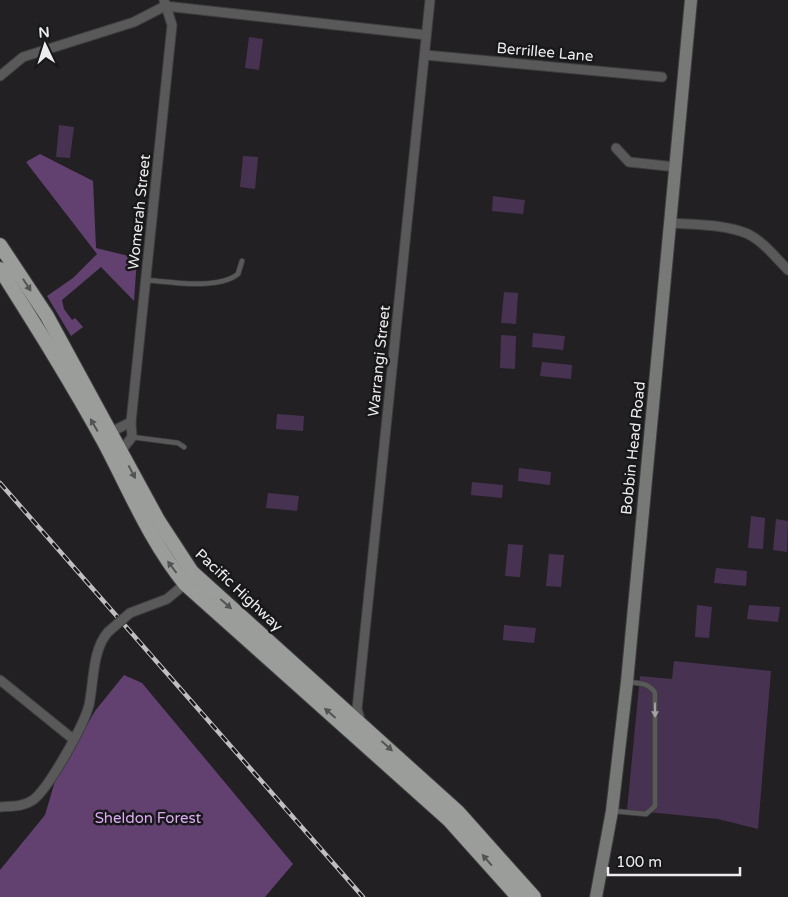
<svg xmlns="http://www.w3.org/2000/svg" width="788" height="897" font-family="'Varela Round',sans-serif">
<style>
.green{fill:#473252}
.forest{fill:#624171}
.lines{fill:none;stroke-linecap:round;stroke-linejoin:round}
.service-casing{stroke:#3e3d3f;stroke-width:6}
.minor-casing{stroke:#3e3d3f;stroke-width:11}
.secondary-casing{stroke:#3e3d3f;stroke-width:14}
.trunk-casing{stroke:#3e3d3f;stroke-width:16}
.service{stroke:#585958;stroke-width:4.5}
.minor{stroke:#585958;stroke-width:9}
.secondary{stroke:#777977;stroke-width:12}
.trunk{stroke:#9a9d9a;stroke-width:14}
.rail-casing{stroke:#bfbec0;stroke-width:4.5}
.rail{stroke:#181719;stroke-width:2.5;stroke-dasharray:8;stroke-linecap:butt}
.minor-bridge-casing{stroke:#3e3d3f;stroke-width:11;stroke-linecap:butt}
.minor-bridge{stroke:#585958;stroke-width:9}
.oneway{fill:#525353}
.oneway2{fill:#a2a2a3}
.labels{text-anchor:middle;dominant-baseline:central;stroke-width:5;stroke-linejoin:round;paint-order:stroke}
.street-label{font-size:15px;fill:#edecee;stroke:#181719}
.park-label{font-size:15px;fill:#ddabf5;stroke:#181719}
</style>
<rect width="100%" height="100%" fill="#222023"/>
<g class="green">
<polygon points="249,37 263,39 259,70 245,68"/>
<polygon points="59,125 74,127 70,158 56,157"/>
<polygon points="243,156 258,157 255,189 240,187"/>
<polygon points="493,196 525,200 523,214 492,211"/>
<polygon points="504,292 518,293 516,324 501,323"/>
<polygon points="533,333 565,336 563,350 532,347"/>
<polygon points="501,335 516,336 515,369 500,368"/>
<polygon points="542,362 572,365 571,379 540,376"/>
<polygon points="277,414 304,416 303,431 276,429"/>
<polygon points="519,468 551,472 550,485 518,481"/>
<polygon points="472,482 503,485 502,498 471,495"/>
<polygon points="268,493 299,496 297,511 266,508"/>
<polygon points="751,516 765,518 763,549 748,548"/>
<polygon points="776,519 788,521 787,552 773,550"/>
<polygon points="508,544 523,545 520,577 505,576"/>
<polygon points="549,554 564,555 561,587 546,586"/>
<polygon points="716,568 747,571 746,586 714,583"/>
<polygon points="697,605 712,607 709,638 695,637"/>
<polygon points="749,605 780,607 778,622 747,619"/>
<polygon points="504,625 536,628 534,643 503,640"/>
<polygon points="674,661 771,671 758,829 718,819 627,810 640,676 672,679"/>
</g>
<g class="forest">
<polygon points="40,154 93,181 96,248 137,258 134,301 101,267 62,300 64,309 72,320 75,318 83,327 71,336 47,296 73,278 97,254 26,162"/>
<polygon points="124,675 142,683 293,864 265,897 0,897 0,870 45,815 55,781 95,711"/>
</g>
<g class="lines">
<g class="service-casing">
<g id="service">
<path d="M146,280C171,282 218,290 238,274L242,261"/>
<polyline points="132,437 178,443 184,447"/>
<path d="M613,811L646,814L655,806V693C649,683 639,683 628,682"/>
</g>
</g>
<g class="minor-casing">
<g id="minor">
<polyline points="165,6 426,35"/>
<polyline points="425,55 662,77"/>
<polyline points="0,76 23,57 134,22 165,6"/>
<polyline points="616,148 629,162 676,167"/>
<path d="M671,223C695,225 725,224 748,234C764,242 776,258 788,270"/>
<polyline points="111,432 131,422"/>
<polyline points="121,451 132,437 131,422 172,25 164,0"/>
<polyline points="130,613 167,599 185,584"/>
<polyline points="0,680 73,739"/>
<polyline points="361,723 357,709 430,0"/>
<path d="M0,807C12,806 23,807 33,800C49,788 84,725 89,705C94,682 92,650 108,632"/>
</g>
</g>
<g class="secondary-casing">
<polyline id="secondary" points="596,897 612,811 627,682 691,0"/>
</g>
<g class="trunk-casing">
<g id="trunk">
<polyline points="0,245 47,316 158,520 192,572 458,812 534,897"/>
<path d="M0,269C36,326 72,383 104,442C130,491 150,541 185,584L449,820L518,897"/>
</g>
</g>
<use href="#service" class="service"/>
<use href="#minor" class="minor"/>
<use href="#secondary" class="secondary"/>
<use href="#trunk" class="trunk"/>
<g class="rail-casing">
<polyline id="rail" points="0,483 363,897"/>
</g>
<use href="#rail" class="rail"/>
<g class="minor-bridge-casing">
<polyline id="minor-bridge" points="108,632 130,613"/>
</g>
<use href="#minor-bridge" class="minor-bridge"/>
</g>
<defs><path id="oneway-solid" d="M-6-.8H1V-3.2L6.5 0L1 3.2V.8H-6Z" transform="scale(1.25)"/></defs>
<g class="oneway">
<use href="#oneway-solid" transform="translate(27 285) rotate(57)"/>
<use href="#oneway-solid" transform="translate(94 425) rotate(-120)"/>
<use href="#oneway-solid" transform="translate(132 472) rotate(62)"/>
<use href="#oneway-solid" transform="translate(172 567) rotate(-127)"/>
<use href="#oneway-solid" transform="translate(226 604) rotate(41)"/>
<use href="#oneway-solid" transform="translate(330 713) rotate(-139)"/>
<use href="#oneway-solid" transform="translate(387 746) rotate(42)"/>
<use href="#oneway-solid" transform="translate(487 860) rotate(-131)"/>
</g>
<use class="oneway2" href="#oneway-solid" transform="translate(655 710) rotate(89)"/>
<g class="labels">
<g class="street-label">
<text transform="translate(545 52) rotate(5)">Berrillee Lane</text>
<text transform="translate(139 212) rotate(-84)">Womerah Street</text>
<text transform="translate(379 361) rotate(-84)">Warrangi Street</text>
<text transform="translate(633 448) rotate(-84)">Bobbin Head Road</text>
<text transform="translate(239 590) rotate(43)">Pacific Highway</text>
</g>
<g class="park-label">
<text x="148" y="818">Sheldon Forest</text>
</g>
</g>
<g transform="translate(45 45) rotate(356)" stroke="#181719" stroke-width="4" paint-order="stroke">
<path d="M0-4L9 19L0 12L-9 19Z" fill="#edecee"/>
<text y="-8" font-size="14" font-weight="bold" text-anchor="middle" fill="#edecee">N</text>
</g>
<path d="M608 867v8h132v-8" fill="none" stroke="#edecee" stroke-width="2.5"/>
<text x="616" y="867" font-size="15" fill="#edecee" stroke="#181719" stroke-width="4" paint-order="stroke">100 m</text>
</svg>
